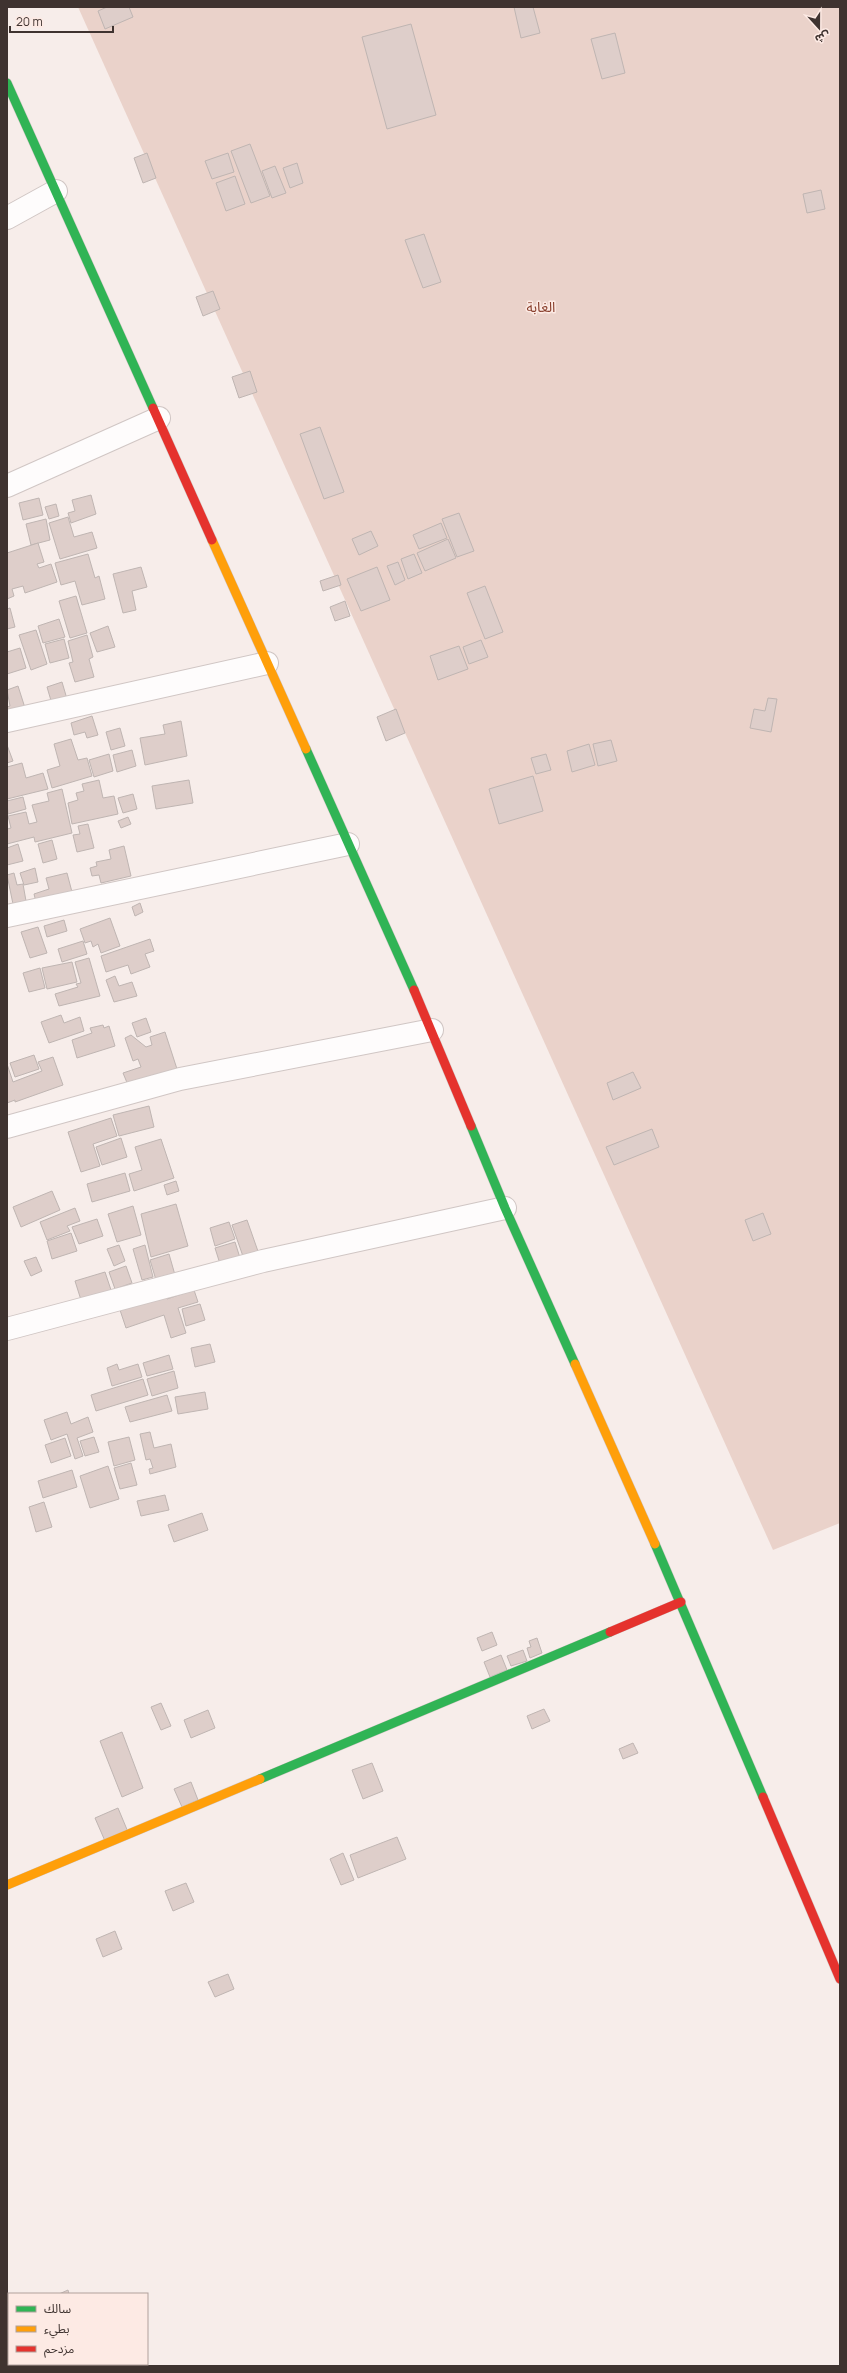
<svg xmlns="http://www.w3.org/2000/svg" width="847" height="2373" font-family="Manrope,'Noto Sans Arabic',sans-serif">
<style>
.green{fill:#ead2ca}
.building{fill:#dececa;stroke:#bfb5b2}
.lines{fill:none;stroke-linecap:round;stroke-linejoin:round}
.street-casing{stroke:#d0c6c4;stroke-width:24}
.fast-casing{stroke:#d0c6c4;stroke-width:10}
.slow-casing{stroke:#d0c6c4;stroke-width:10}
.jam-casing{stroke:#d0c6c4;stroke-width:10}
.street{stroke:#fefcfc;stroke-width:22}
.fast{stroke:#30b455;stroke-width:9}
.slow{stroke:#ff9f0a;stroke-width:9}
.jam{stroke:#e5322d;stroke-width:9}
.labels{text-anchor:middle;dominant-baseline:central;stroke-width:3;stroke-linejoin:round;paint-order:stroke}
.park-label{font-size:14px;fill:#883f2c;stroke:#fdeae4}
</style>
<rect width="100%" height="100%" fill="#f7edea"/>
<polygon class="green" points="78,7 840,7 840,1523 773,1550"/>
<g class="building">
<polygon points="107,7 129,7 133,17 105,29 98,11"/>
<polygon points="514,7 533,7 540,33 521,38"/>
<polygon points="411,24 436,115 387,129 362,37"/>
<polygon points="615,33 625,73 602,79 591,39"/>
<polygon points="250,144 270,196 251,203 231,151"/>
<polygon points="147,153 156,178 143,183 134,158"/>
<polygon points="228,153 234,172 212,179 205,161"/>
<polygon points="297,163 303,183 290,188 283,168"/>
<polygon points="275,166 286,193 272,198 262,171"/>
<polygon points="235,176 245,204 226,211 216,183"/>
<polygon points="821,190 825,209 807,213 803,194"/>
<polygon points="424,234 441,282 423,288 405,240"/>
<polygon points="213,291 220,309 203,316 196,297"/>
<polygon points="250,371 257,392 239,398 232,377"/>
<polygon points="320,427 344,492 324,499 300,434"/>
<polygon points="91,495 96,514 71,523 68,513 75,511 72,500"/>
<polygon points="39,498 43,515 23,520 19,503"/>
<polygon points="56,504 59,516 49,519 45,507"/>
<polygon points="459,513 474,551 457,557 442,519"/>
<polygon points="68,517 74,537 92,532 97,548 60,559 49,523"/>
<polygon points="46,519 50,540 31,545 26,524"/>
<polygon points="441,523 447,538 419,549 413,535"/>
<polygon points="371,531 378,546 359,555 352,539"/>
<polygon points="448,539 456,558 425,571 417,553"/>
<polygon points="38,543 44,562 37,564 39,568 51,564 57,582 25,593 23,586 12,589 14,596 7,599 7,553"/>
<polygon points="88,554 95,578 99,576 105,599 82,605 75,581 61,585 55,563"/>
<polygon points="414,554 422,573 408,579 401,559"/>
<polygon points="398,562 405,580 395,585 387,566"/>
<polygon points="141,567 147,587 132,591 136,610 123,613 113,574"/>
<polygon points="377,567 390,600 361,611 347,579"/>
<polygon points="338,575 341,585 323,591 320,581"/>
<polygon points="485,586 503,632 485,639 467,593"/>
<polygon points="76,596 87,633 70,638 59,601"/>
<polygon points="345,601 350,616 335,621 330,607"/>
<polygon points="10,608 15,627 7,629 7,609"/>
<polygon points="59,619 65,637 43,643 38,626"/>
<polygon points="108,626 115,647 97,652 90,633"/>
<polygon points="36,630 47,664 31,670 19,635"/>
<polygon points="87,635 93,657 89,659 94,677 75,682 69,663 73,662 68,641"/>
<polygon points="64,639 69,658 50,663 45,644"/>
<polygon points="481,640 488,657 469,664 463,647"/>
<polygon points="459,646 468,669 438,680 430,656"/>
<polygon points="20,648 26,668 7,674 7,652"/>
<polygon points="62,682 67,699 52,704 47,687"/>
<polygon points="18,686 26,711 7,717 7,707 10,706 7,690"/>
<polygon points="768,698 777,699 771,732 750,728 754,709 765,711"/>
<polygon points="396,709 405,733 386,741 377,717"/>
<polygon points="92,716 98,735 87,738 85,732 74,735 71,723"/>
<polygon points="181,721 187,756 145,765 140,738 165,734 163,725"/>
<polygon points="120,728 125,746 111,750 106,732"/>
<polygon points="71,739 78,760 87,758 92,776 52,788 47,770 60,766 54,744"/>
<polygon points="611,740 617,761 598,766 593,744"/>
<polygon points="589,744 595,765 572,772 567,751"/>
<polygon points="7,745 13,761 7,763"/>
<polygon points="132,750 136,766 117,772 113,755"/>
<polygon points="109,754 113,771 94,777 89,760"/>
<polygon points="546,754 551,770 536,774 531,758"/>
<polygon points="22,763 26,778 43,773 48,789 7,799 7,767"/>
<polygon points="533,776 543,811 499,824 489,789"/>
<polygon points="99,780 103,798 114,796 118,814 72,824 68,803 78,800 76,793 84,791 82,784"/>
<polygon points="189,780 193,803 156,809 152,786"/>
<polygon points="62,789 72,833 35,842 34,837 7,844 7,829 11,828 8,816 26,812 29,824 37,822 32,805 49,801 47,793"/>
<polygon points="133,794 137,809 123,813 118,798"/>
<polygon points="23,797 26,809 8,814 7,801"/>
<polygon points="128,817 131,824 121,828 118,821"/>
<polygon points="88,824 94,848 77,852 73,835 80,834 78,826"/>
<polygon points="52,840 57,859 43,863 38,844"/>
<polygon points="18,844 23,861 7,865 7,848"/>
<polygon points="124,846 131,876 101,883 99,875 92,876 90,868 97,866 96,862 111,859 109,850"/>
<polygon points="35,868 38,882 24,885 20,873"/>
<polygon points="14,873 17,885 23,884 26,901 13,904 7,875"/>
<polygon points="67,873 72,892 36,902 34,894 49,889 46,878"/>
<polygon points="140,903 143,912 135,916 132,907"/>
<polygon points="110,918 120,946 101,953 98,944 93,947 91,941 85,943 80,929"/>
<polygon points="64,920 67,931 47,937 44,926"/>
<polygon points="38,927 47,953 30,958 21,932"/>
<polygon points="150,939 154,951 145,954 150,967 131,974 128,965 106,972 101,956"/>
<polygon points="83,941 87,954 62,962 58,949"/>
<polygon points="89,958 100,996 59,1006 55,994 78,987 76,984 81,983 75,962"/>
<polygon points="72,962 77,982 47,989 42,968"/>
<polygon points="40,968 45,988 29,992 23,973"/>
<polygon points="115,976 119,986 132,982 137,996 114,1002 106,980"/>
<polygon points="61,1015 64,1023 80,1017 84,1031 49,1043 41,1022"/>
<polygon points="146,1018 151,1032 137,1037 132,1023"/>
<polygon points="103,1025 104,1028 109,1026 115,1046 77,1058 72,1040 92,1033 90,1028"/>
<polygon points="165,1032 177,1069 128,1085 123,1073 141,1067 138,1059 133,1061 125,1038 131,1035 146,1047 152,1045 150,1037"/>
<polygon points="34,1055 39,1069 15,1077 10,1063"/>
<polygon points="53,1057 63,1085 15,1102 15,1100 7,1103 7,1064 13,1082 42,1071 38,1062"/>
<polygon points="633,1072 641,1088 613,1100 607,1083"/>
<polygon points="149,1106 154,1127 119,1136 113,1115"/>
<polygon points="111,1118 117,1136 93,1144 100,1166 81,1172 68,1132"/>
<polygon points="652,1129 659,1147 614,1165 606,1147"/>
<polygon points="121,1138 127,1157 102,1165 96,1147"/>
<polygon points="161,1139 174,1178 134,1191 129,1174 142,1170 135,1147"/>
<polygon points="125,1173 130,1191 92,1202 87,1184"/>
<polygon points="176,1181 179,1191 167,1195 164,1185"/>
<polygon points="52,1191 60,1210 21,1227 13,1207"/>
<polygon points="176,1204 188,1246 151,1257 141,1214"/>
<polygon points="133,1206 141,1235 117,1242 108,1214"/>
<polygon points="75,1208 80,1221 67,1226 70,1231 47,1240 40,1222"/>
<polygon points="763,1213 771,1234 753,1241 745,1220"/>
<polygon points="97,1219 103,1236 79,1244 72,1227"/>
<polygon points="247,1220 260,1257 245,1262 232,1225"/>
<polygon points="229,1222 235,1239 215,1246 210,1228"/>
<polygon points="71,1233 77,1251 52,1259 47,1241"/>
<polygon points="235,1242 241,1261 221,1267 215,1248"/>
<polygon points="119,1245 125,1261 114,1266 107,1249"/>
<polygon points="145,1245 153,1277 142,1280 133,1249"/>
<polygon points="169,1254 175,1275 156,1280 150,1260"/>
<polygon points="36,1257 42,1271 31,1276 24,1261"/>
<polygon points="126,1266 132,1283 115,1289 109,1272"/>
<polygon points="105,1272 111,1290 81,1300 75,1281"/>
<polygon points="164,1288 167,1299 194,1290 198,1302 178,1308 186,1333 171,1338 164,1315 126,1328 119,1307"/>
<polygon points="200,1304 205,1320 186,1326 182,1309"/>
<polygon points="210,1344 215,1362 195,1367 191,1348"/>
<polygon points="169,1355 173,1369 147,1376 143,1363"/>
<polygon points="117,1364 119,1370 138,1364 142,1377 112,1386 107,1368"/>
<polygon points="174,1371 178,1388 152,1396 147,1379"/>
<polygon points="143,1379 148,1395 96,1411 91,1395"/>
<polygon points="205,1392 208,1409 178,1414 175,1397"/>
<polygon points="167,1395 172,1411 130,1422 125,1407"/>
<polygon points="67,1412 71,1424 88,1417 93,1432 77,1438 83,1456 75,1459 67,1434 51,1440 44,1420"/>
<polygon points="150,1432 154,1448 171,1444 176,1467 150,1474 149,1469 153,1468 150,1459 146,1460 140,1434"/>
<polygon points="94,1437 99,1452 85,1456 80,1441"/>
<polygon points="129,1437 135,1460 114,1466 108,1442"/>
<polygon points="65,1438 71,1456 51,1463 45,1445"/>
<polygon points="131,1463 137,1485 120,1489 114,1468"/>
<polygon points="108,1466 119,1499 90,1508 80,1476"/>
<polygon points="72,1470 77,1487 43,1498 38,1481"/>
<polygon points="165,1495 169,1510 141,1516 137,1501"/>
<polygon points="44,1502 52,1527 36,1532 29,1507"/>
<polygon points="202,1513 208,1530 174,1542 168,1525"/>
<polygon points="492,1632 497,1645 482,1651 477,1638"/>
<polygon points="537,1638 542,1653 530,1658 527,1648 531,1647 529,1641"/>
<polygon points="523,1650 527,1661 511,1666 507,1656"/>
<polygon points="501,1655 507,1670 490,1677 484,1662"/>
<polygon points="161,1703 171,1726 161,1730 151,1707"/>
<polygon points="544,1709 550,1721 532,1729 527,1716"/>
<polygon points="208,1710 215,1728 191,1738 184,1720"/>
<polygon points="122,1732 143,1788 122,1797 100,1741"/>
<polygon points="633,1743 638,1753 623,1759 619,1749"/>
<polygon points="372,1763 383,1791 363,1799 352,1770"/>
<polygon points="191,1782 198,1800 182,1807 174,1789"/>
<polygon points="118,1808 128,1832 105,1841 95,1818"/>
<polygon points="397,1837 406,1859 358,1878 350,1855"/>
<polygon points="343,1853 354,1880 341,1885 330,1859"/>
<polygon points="186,1883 194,1902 173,1911 165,1891"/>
<polygon points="115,1931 122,1949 103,1957 96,1939"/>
<polygon points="228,1974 234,1989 215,1997 208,1982"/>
<polygon points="68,2290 69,2294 59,2294"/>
</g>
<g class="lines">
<g class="street-casing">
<g id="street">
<polyline points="7,218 56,191"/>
<polyline points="7,486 159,418"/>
<polyline points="7,721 267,663"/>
<polyline points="7,916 348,844"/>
<polyline points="7,1127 180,1079 432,1030"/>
<polyline points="7,1329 263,1261 505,1208"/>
</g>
</g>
<g class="fast-casing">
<g id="fast">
<polyline points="7,83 153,408"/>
<polyline points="306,749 414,990"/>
<polyline points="471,1126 505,1208 575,1364"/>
<polyline points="655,1544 763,1797"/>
<polyline points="260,1779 610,1632"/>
</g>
</g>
<g class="slow-casing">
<g id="slow">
<polyline points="212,540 306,749"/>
<polyline points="575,1364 655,1544"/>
<polyline points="7,1885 260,1779"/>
</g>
</g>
<g class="jam-casing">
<g id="jam">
<polyline points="153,408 212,540"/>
<polyline points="414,990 471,1126"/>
<polyline points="610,1632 681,1602"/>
<polyline points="763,1797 840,1979"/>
</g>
</g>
<use href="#street" class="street"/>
<use href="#fast" class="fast"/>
<use href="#slow" class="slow"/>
<use href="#jam" class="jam"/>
</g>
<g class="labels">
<g class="park-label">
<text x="541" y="306">الغابة</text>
</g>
</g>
<rect width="847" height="2373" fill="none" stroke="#3f3330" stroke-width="16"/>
<rect x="8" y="2293" width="140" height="72" fill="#fdeae4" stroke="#b1a19c"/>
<rect x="16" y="2306" width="20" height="6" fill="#30b455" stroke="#b1a19c"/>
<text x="44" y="2313" font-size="12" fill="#3f3330">سالك</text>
<rect x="16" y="2326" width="20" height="6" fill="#ff9f0a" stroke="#b1a19c"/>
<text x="44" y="2333" font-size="12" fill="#3f3330">بطيء</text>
<rect x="16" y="2346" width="20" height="6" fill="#e5322d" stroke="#b1a19c"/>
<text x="44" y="2353" font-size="12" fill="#3f3330">مزدحم</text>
<g transform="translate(819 28) rotate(159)" stroke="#fdeae4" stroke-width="3" paint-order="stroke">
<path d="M0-3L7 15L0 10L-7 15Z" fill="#3f3330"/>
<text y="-6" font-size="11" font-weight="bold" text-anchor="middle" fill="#3f3330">ش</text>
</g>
<path d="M10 26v6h103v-6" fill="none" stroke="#3f3330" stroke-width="2"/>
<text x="16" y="26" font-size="12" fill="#3f3330" stroke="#fdeae4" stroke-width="3" paint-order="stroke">20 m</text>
</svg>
